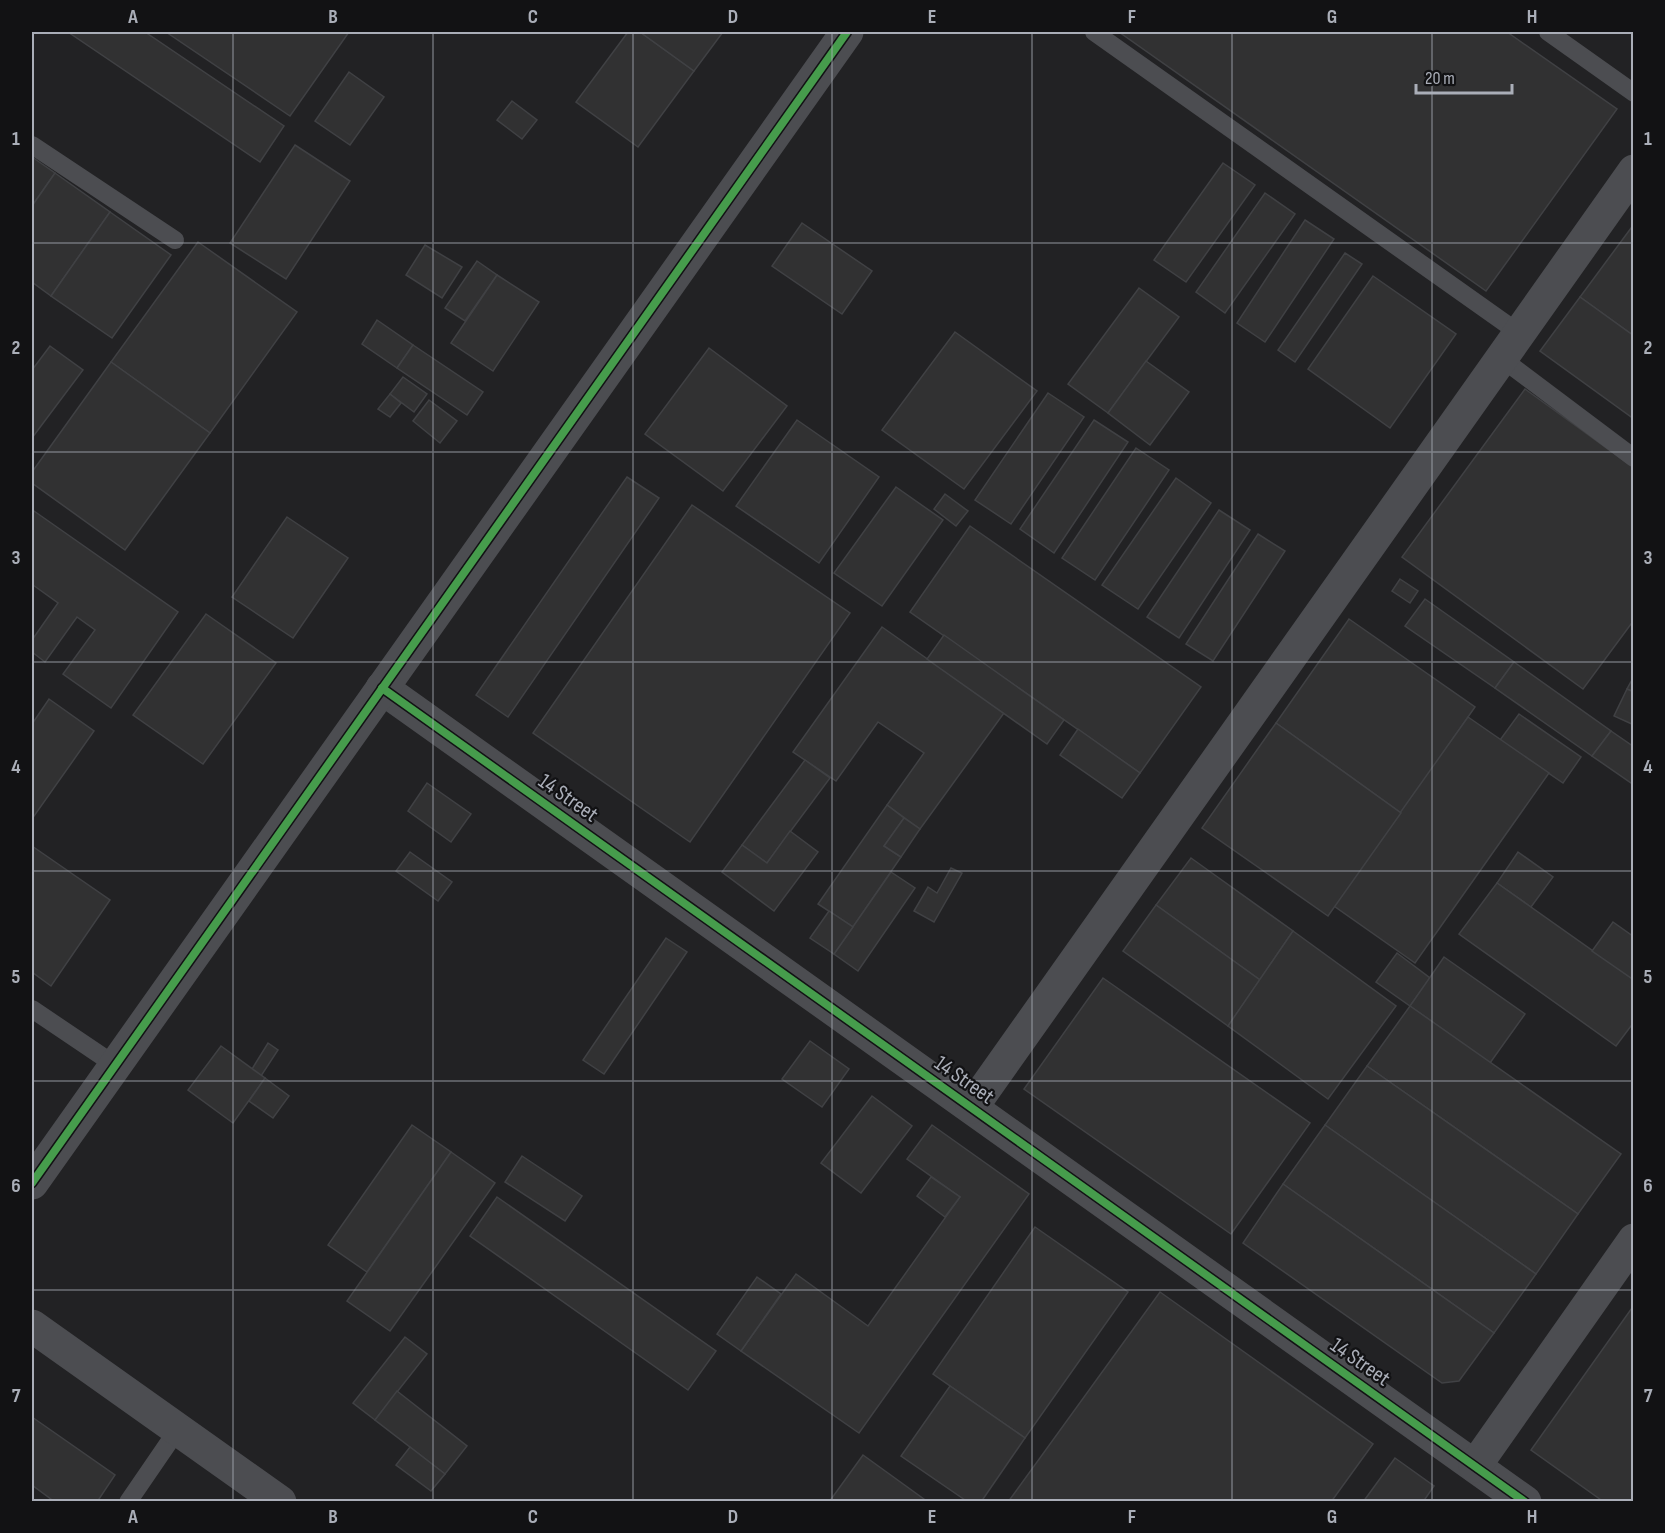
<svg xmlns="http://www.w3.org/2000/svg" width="1665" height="1533" font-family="'Sofia Sans Condensed',sans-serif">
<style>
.built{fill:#222224}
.building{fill:#313132;stroke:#404144;stroke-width:1.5}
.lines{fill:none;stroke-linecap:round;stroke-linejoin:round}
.service{stroke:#4c4d51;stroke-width:18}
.minor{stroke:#4c4d51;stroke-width:33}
.cycleway-casing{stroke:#121214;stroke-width:11}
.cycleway{stroke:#469c4c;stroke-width:8}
.grid{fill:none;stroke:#aaaeb8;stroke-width:1.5;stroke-opacity:0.55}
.labels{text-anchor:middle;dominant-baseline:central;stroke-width:4.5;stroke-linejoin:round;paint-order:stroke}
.street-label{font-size:22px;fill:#aaaeb8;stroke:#121214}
.neatline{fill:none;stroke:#aaaeb8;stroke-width:2}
.grid-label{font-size:20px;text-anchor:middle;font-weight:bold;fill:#aaaeb8}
</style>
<rect width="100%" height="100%" fill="#181818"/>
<rect class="built" x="32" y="32" width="1601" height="1469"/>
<g class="building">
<polygon points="68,32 145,32 284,126 260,162"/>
<polygon points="166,32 349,32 290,116"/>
<polygon points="628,32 640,32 694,71 638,147 576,102"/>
<polygon points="640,32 723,32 694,71"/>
<polygon points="1119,32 1507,32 1617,109 1486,291"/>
<polygon points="349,72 384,97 350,145 315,121"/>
<polygon points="512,101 537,120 522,139 497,120"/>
<polygon points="295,145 350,181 286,279 230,243"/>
<polygon points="32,157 55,173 32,206"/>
<polygon points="1223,163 1255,185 1186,282 1154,260"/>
<polygon points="55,173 110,212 51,296 32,282 32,206"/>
<polygon points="1265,193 1295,214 1225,313 1196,292"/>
<polygon points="110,212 171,255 112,338 51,296"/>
<polygon points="1305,220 1334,239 1265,342 1237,323"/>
<polygon points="802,223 872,271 842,314 772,266"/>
<polygon points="1634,224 1634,336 1580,297"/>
<polygon points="198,242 297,312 210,433 111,362"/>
<polygon points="425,245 462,267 442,298 406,275"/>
<polygon points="1345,253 1362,264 1295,362 1278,350"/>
<polygon points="477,261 497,275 465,321 445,308"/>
<polygon points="497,275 539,302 493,371 451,343"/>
<polygon points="1373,276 1456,334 1390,428 1308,369"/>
<polygon points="1139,288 1179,317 1108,413 1068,384"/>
<polygon points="1580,297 1634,336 1634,419 1540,351"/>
<polygon points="377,320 413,345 397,368 362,344"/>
<polygon points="955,332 1037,391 964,489 882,430"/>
<polygon points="413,345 483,392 467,415 397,368"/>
<polygon points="50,346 83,370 32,438 32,370"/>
<polygon points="709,348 787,406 723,491 645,434"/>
<polygon points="1146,361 1189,392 1150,445 1108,413"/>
<polygon points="111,362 210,433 125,550 32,483 32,472"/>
<polygon points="403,377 427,394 414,412 390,394"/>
<polygon points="1525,389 1634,468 1634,620 1583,689 1402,557"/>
<polygon points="1048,393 1084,417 1011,524 975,500"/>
<polygon points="390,394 401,403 390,417 378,409"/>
<polygon points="429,400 457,421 440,443 413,421"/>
<polygon points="797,420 879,477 819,563 736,506"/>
<polygon points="1094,420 1128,442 1054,553 1020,529"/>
<polygon points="1136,448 1169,470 1095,580 1062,558"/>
<polygon points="627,477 659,498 508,717 476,695"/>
<polygon points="1176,478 1211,503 1138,609 1102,585"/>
<polygon points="896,487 943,520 882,606 834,573"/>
<polygon points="945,494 968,511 956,526 934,509"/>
<polygon points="692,505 850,613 690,842 533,733"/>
<polygon points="1219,510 1250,530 1179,638 1147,617"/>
<polygon points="34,511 178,612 111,708 63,674 95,630 77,617 45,662 32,652 32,640 58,603 33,585 32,587 32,514"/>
<polygon points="287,517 348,558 293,638 232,597"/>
<polygon points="970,526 1201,687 1140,773 910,612"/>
<polygon points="1258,534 1285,551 1213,661 1186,644"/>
<polygon points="1400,579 1418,591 1410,603 1392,591"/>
<polygon points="1425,599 1514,662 1495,688 1405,626"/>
<polygon points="206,614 276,663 203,764 133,715"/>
<polygon points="1349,619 1475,707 1401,813 1276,723"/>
<polygon points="882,627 1004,713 920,829 887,805 924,753 878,722 836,781 793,752"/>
<polygon points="944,635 1064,720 1047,744 927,659"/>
<polygon points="1514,662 1611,731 1592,756 1495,688"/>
<polygon points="1634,676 1634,692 1627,689"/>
<polygon points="1627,689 1634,692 1634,725 1614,716"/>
<polygon points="49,699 94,731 32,819 32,724"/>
<polygon points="1519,714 1581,757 1563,783 1500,740"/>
<polygon points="1468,717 1549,773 1415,963 1334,906"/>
<polygon points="1276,723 1401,813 1328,916 1202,828"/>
<polygon points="1078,729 1140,773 1122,798 1060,755"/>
<polygon points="1611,731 1634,747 1634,785 1592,756"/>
<polygon points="805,760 830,778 767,863 742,845"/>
<polygon points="427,783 471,814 451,842 408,811"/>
<polygon points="887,805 904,818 884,846 901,857 853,927 818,904"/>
<polygon points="904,818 920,829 901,857 884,846"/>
<polygon points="790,831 818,852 774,911 722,872 742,845 767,863"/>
<polygon points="32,846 110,900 51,986 32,972"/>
<polygon points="410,852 452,882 438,901 396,871"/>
<polygon points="1518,852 1553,877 1531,907 1497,883"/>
<polygon points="1191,858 1293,931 1260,980 1156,905"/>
<polygon points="951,868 962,873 934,922 914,911 928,887 937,893"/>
<polygon points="891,872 915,888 858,971 834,954"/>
<polygon points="1497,883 1634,980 1634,1022 1616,1046 1459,934"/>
<polygon points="1156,905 1260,980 1228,1026 1123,951"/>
<polygon points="829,911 853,927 834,954 810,938"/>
<polygon points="1613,922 1634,937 1634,980 1592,951"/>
<polygon points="1293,931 1396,1006 1328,1099 1228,1026"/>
<polygon points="666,938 687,952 604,1074 583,1060"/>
<polygon points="1397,953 1430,978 1410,1006 1376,982"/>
<polygon points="1444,957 1525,1014 1490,1063 1410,1006"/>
<polygon points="1103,978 1310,1123 1231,1234 1024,1089"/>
<polygon points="1410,1006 1621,1154 1578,1214 1367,1066"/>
<polygon points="810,1041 849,1069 822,1107 782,1079"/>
<polygon points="268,1043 278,1050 261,1076 252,1069"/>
<polygon points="221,1046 265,1078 233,1123 188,1090"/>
<polygon points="1367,1066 1578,1214 1536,1274 1325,1125"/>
<polygon points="265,1078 289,1096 273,1118 249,1101"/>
<polygon points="872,1096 912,1126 861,1193 821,1163"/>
<polygon points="412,1125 451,1152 367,1272 328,1245"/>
<polygon points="932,1125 1029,1194 859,1433 741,1351 796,1274 868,1326 960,1197 907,1159"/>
<polygon points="1325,1125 1536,1274 1494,1333 1283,1184"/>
<polygon points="451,1152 495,1183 390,1331 347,1301"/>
<polygon points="522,1156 582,1196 565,1221 505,1182"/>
<polygon points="931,1177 960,1197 945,1217 917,1196"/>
<polygon points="1283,1184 1494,1333 1459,1381 1442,1383 1243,1243"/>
<polygon points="497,1197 716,1351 688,1390 470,1236"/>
<polygon points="1035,1227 1128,1292 1025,1438 933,1374"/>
<polygon points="757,1277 781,1294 741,1351 717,1334"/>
<polygon points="1160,1292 1373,1444 1331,1502 1008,1502"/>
<polygon points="1634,1305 1634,1502 1604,1502 1531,1450"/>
<polygon points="405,1337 427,1354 375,1420 353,1403"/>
<polygon points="950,1386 1025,1438 981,1502 968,1502 901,1456"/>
<polygon points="397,1391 467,1446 445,1474 375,1420"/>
<polygon points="32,1417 115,1475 97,1502 55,1502 32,1485"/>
<polygon points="410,1447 445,1474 431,1491 396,1465"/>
<polygon points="863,1455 928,1502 829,1502"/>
<polygon points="1395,1458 1434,1486 1423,1502 1363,1502"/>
</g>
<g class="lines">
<g class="service">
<polyline points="1094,32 1519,333"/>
<polyline points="1548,32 1634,93"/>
<polyline points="32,145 175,240"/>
<polyline points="1501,358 1634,458"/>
<polyline points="32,1009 115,1065"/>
<polyline points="128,1502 178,1429"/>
</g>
<g class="minor">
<polyline points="382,688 1525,1502"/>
<polyline points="972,1107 1634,171"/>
<polyline points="32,1183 847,32"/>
<polyline points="32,1326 280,1502"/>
<polyline points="1475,1466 1634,1240"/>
</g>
<g class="cycleway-casing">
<g id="cycleway">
<polyline points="382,688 1525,1502"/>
<polyline points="32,1183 847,32"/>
</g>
</g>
<use href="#cycleway" class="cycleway"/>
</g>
<path class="grid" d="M233,32V1502M433,32V1502M633,32V1502M832,32V1502M1032,32V1502M1232,32V1502M1432,32V1502M32,243H1634M32,452H1634M32,662H1634M32,871H1634M32,1081H1634M32,1290H1634"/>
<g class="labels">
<g class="street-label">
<text transform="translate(568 798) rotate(35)">14 Street</text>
<text transform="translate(964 1080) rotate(35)">14 Street</text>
<text transform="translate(1360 1362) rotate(35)">14 Street</text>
</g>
</g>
<rect width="1665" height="1533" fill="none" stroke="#121214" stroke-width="66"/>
<path d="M1416 84v9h96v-9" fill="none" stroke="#aaaeb8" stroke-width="3"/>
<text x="1425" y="84" font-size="18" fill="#aaaeb8" stroke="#121214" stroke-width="4.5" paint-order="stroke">20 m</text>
<rect x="33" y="33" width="1599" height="1467" class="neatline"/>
<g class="grid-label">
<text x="133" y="23">A</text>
<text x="333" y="23">B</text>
<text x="533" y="23">C</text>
<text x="733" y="23">D</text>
<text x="932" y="23">E</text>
<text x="1132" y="23">F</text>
<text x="1332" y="23">G</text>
<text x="1532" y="23">H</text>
<text x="16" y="145">1</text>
<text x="1648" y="145">1</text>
<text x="16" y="354">2</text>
<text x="1648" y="354">2</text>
<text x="16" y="564">3</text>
<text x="1648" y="564">3</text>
<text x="16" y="773">4</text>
<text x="1648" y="773">4</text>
<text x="16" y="983">5</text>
<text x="1648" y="983">5</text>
<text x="16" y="1192">6</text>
<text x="1648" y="1192">6</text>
<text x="16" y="1402">7</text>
<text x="1648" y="1402">7</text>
<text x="133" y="1523">A</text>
<text x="333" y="1523">B</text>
<text x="533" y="1523">C</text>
<text x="733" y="1523">D</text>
<text x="932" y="1523">E</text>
<text x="1132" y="1523">F</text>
<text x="1332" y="1523">G</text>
<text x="1532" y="1523">H</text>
</g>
</svg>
